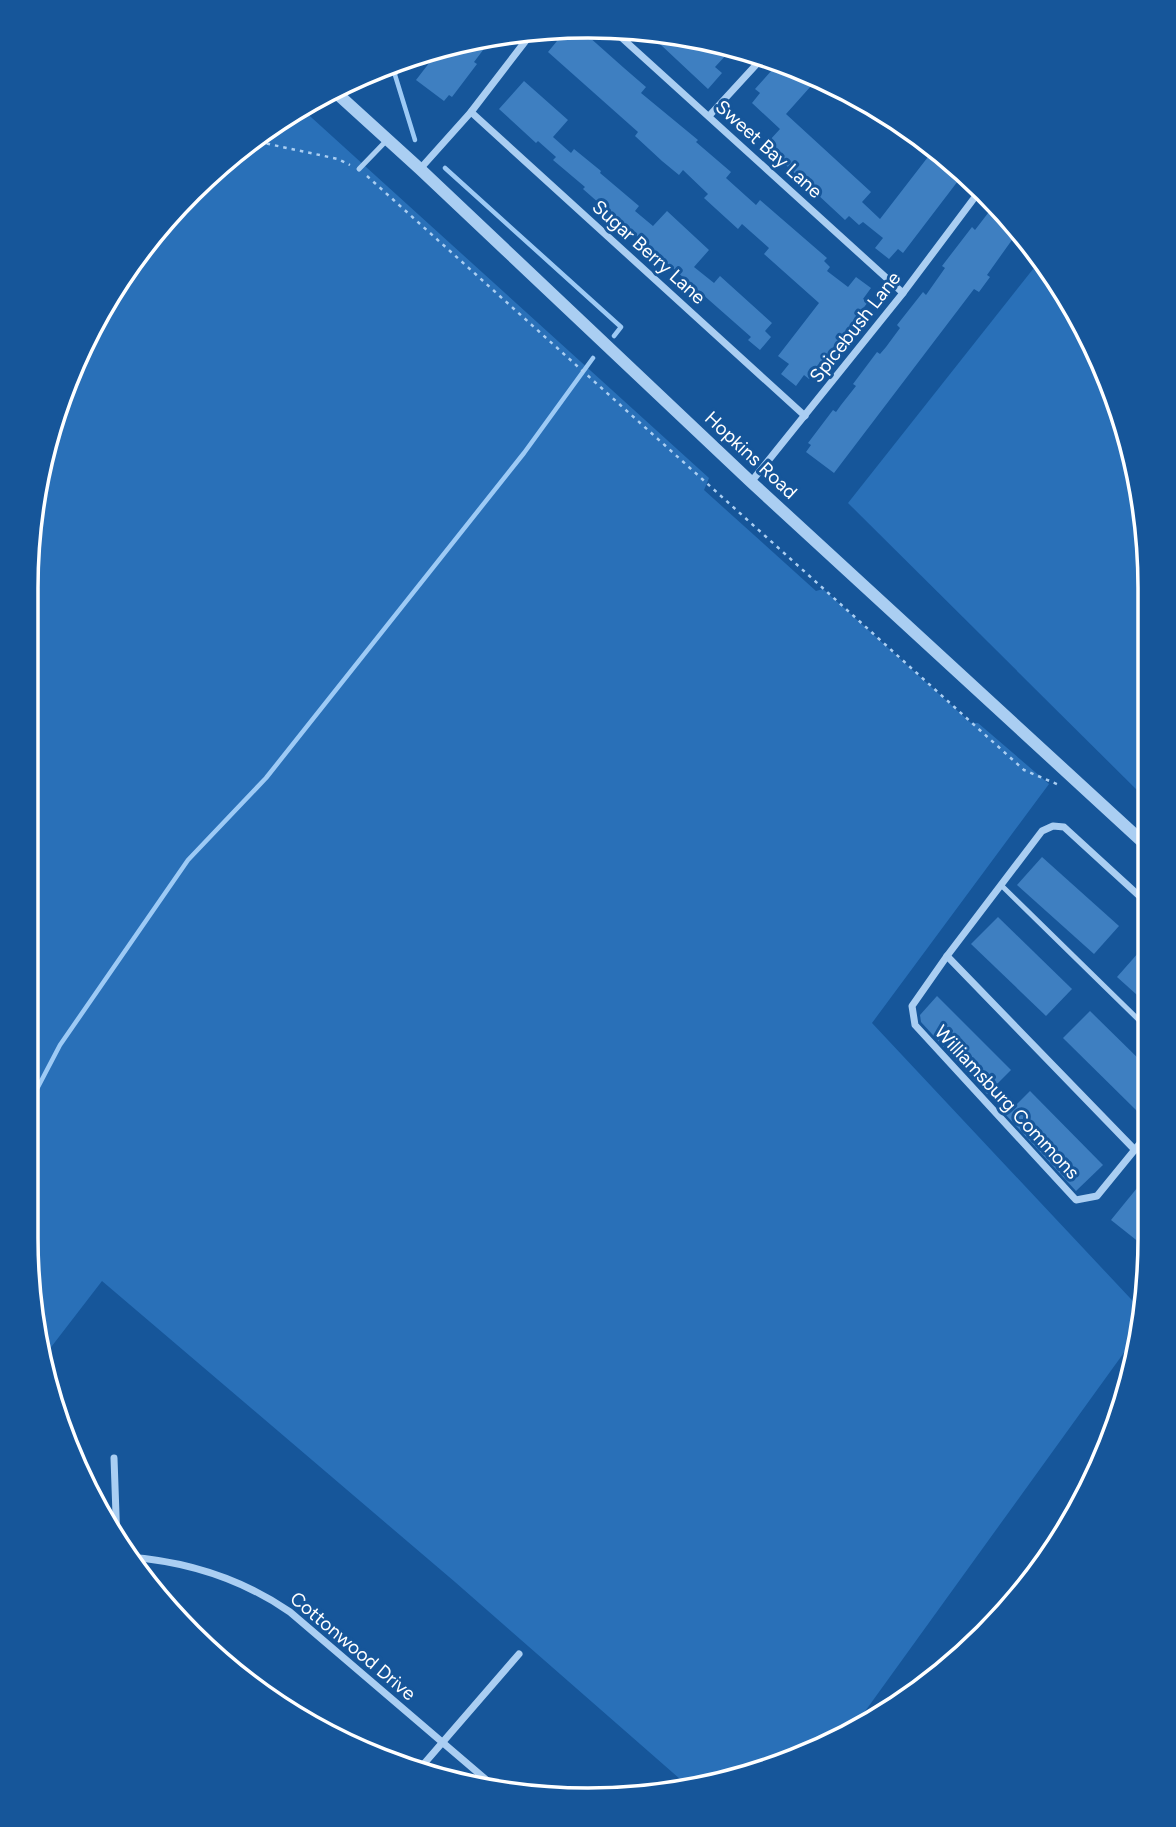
<svg xmlns="http://www.w3.org/2000/svg" width="1176" height="1827" font-family="Figtree,sans-serif">
<style>
.green{fill:#2970b8}
.lines{fill:none;stroke-linecap:round;stroke-linejoin:round}
.stream{stroke:#9dcaf5;stroke-width:4.5}
.building{fill:#3e7fc1}
.path{stroke:#aacef2;stroke-width:2.5;stroke-dasharray:3.5 5;stroke-linecap:butt}
.service{stroke:#aacef2;stroke-width:5}
.minor{stroke:#aacef2;stroke-width:7}
.tertiary{stroke:#aacef2;stroke-width:12}
.labels{text-anchor:middle;dominant-baseline:central;stroke-width:6;stroke-linejoin:round;paint-order:stroke}
.street-label{font-size:19px;fill:#fff;stroke:#16569a}
.rim{fill:none;stroke:#fff;stroke-width:3.5}
</style>
<rect width="100%" height="100%" fill="#16569a"/>
<g class="green">
<polygon points="301,108 709,478 704,490 816,591 823,589 971,723 978,723 1049,784 872,1023 1145,1314 1141,1329 853,1728 733,1782 688,1786 455,1582 102,1281 45,1355 26,1239 31,514 84,340 165,218 246,143"/>
<polygon points="1041,259 1092,340 1131,443 1149,552 1147,800 848,503"/>
</g>
<g class="lines">
<g class="stream">
<polyline points="399,62 395,75 415,140"/>
<polyline points="445,168 621,327 614,336"/>
<polyline points="27,1108 60,1045 188,860 266,778 524,453 593,358"/>
</g>
</g>
<g class="building">
<polygon points="557,28 579,28 624,68 646,87 641,93 698,140 696,142 731,172 726,178 756,205 760,200 827,258 824,261 830,267 827,271 848,287 856,277 871,288 863,299 868,302 809,379 804,375 796,386 781,374 789,364 778,356 819,303 764,254 769,248 742,224 738,229 704,198 708,194 683,170 679,175 662,161 635,136 638,132 548,52 557,41 550,35"/>
<polygon points="645,30 661,31 716,44 727,54 715,67 722,73 708,89"/>
<polygon points="493,37 474,62 477,64 452,97 449,95 444,101 416,80 443,45"/>
<polygon points="780,61 805,72 801,77 811,86 786,114 871,192 862,202 880,219 931,153 941,161 945,156 960,167 956,173 961,177 903,253 898,249 889,259 875,248 883,238 863,222 859,225 849,216 845,220 775,155 779,150 769,141 780,129 752,103 760,93 755,89"/>
<polygon points="524,81 568,120 553,137 571,153 574,149 601,171 600,173 639,206 635,211 653,226 667,211 709,250 694,267 714,283 720,276 772,323 765,331 771,337 760,350 748,340 751,337 583,189 585,187 553,160 556,157 538,141 536,143 499,109"/>
<polygon points="995,204 1019,230 987,275 990,277 979,292 974,289 834,473 806,452 811,445 808,443 833,410 836,412 841,405 856,386 853,384 877,352 880,354 886,347 900,328 897,325 923,292 926,295 945,268 942,266 972,227 975,230"/>
<polygon points="1042,857 1119,926 1094,954 1017,885"/>
<polygon points="998,917 1072,989 1046,1016 971,944"/>
<polygon points="1147,943 1146,1003 1117,977"/>
<polygon points="937,996 1011,1070 987,1094 921,1022 920,1015"/>
<polygon points="1090,1011 1146,1066 1146,1102 1137,1111 1063,1038"/>
<polygon points="1030,1091 1103,1165 1076,1191 1006,1115"/>
<polygon points="1146,1177 1145,1237 1140,1243 1111,1220"/>
</g>
<g class="lines">
<g class="path">
<polyline points="250,140 338,159 350,165"/>
<polyline points="367,176 1024,770 1059,785"/>
<polyline points="1139,858 1147,865"/>
</g>
<g class="service">
<polyline points="359,169 387,140"/>
<polyline points="1001,885 1146,1027"/>
</g>
<g class="minor">
<polyline points="612,29 903,293"/>
<polyline points="471,112 805,416"/>
<polyline points="709,116 765,55"/>
<polyline points="420,169 471,112 534,30"/>
<polyline points="751,482 903,293 981,189"/>
<polyline points="947,956 1135,1150"/>
<polyline points="1146,1136 1097,1196 1076,1200 915,1025 912,1006 947,956 1042,831 1053,826 1064,827 1147,903"/>
<polyline points="114,1458 117,1543"/>
<path d="M127,1557C185,1561 242,1579 290,1612L497,1789"/>
<polyline points="416,1773 519,1654"/>
</g>
<polyline class="tertiary" points="332,89 420,169 751,482 1147,846"/>
</g>
<g class="labels">
<g class="street-label">
<text transform="translate(769 149) rotate(42)">Sweet Bay Lane</text>
<text transform="translate(649 252) rotate(42)">Sugar Berry Lane</text>
<text transform="translate(855 327) rotate(-52)">Spicebush Lane</text>
<text transform="translate(751 455) rotate(43)">Hopkins Road</text>
<text transform="translate(1007 1102) rotate(47)">Williamsburg Commons</text>
<text transform="translate(353 1646) rotate(40)">Cottonwood Drive</text>
</g>
</g>
<path d="M0 0H1176V1827H0ZM588 38H588A550 550 0 0 1 1138 588V1238A550 550 0 0 1 588 1788H588A550 550 0 0 1 38 1238V588A550 550 0 0 1 588 38Z" fill="#16569a" fill-rule="evenodd"/>
<path class="rim" d="M588 38H588A550 550 0 0 1 1138 588V1238A550 550 0 0 1 588 1788H588A550 550 0 0 1 38 1238V588A550 550 0 0 1 588 38Z"/>
</svg>
